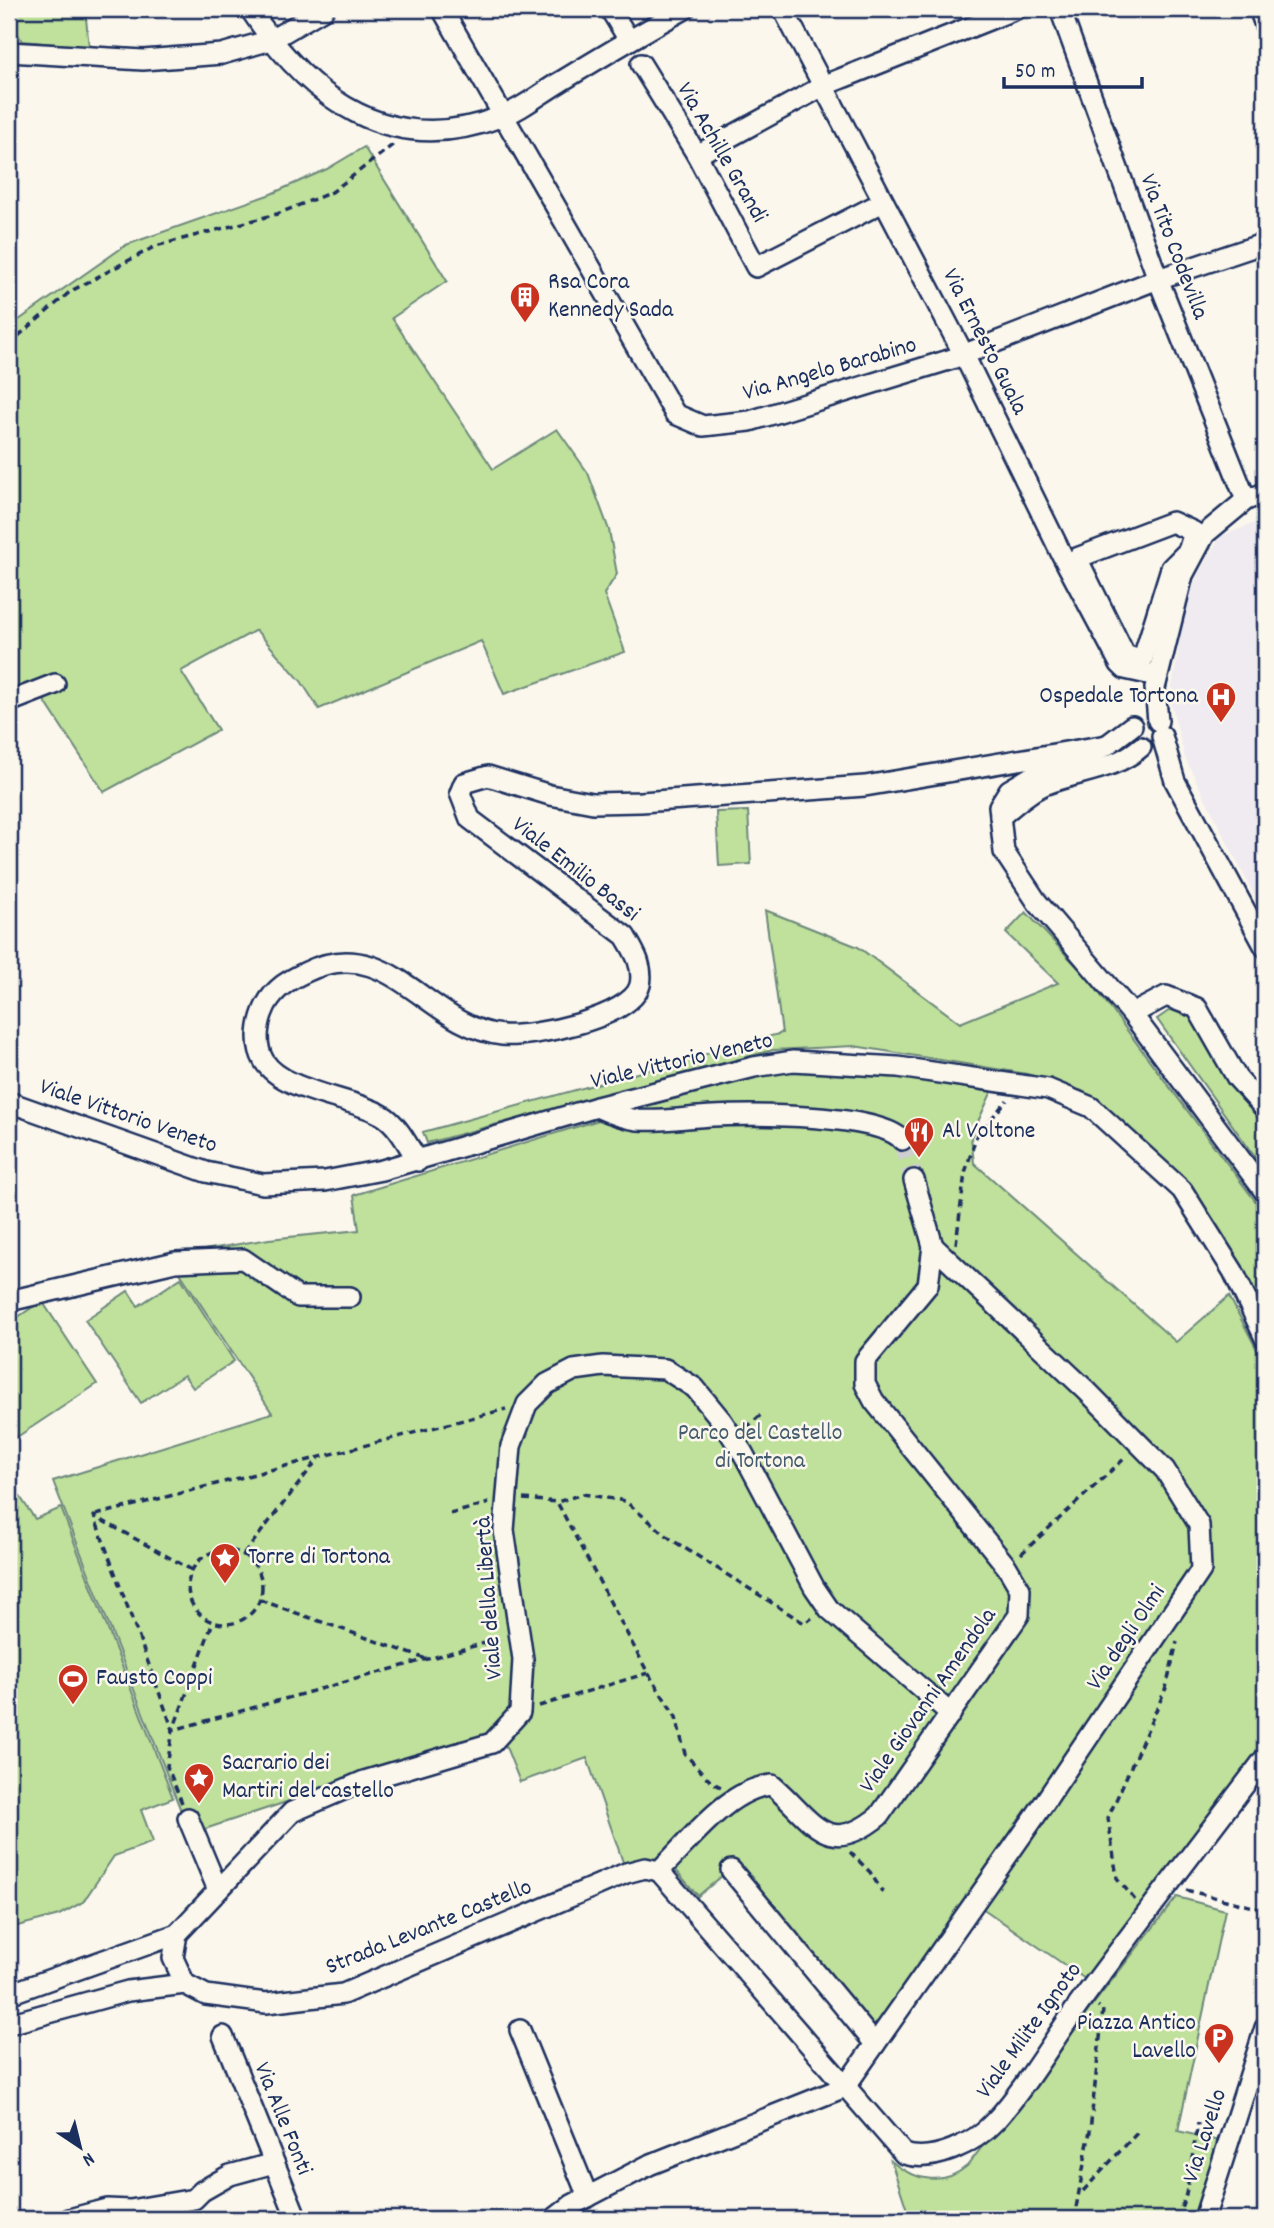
<svg xmlns="http://www.w3.org/2000/svg" width="1274" height="2228" font-family="Dekko,sans-serif">
<style>
.built{fill:#efebf0}
.green{fill:#bfe19b;stroke:#6d887c;stroke-width:2}
.lines{fill:none;stroke-linecap:round;stroke-linejoin:round}
.minor-tunnel{stroke:#cecfd0;stroke-width:19;stroke-dasharray:19 10;stroke-linecap:butt}
.minor-casing{stroke:#1b2f5e;stroke-width:24}
.path{stroke:#1b2f5e;stroke-width:3.5;stroke-dasharray:7 5;stroke-linecap:butt}
.minor{stroke:#fbf7ec;stroke-width:19}
.labels{text-anchor:middle;dominant-baseline:central;stroke-width:5;stroke-linejoin:round;paint-order:stroke}
.street-label{font-size:24px;fill:#1b2f5e;stroke:#fbf7ec}
.poi-label{font-size:24px;fill:#1b2f5e;stroke:#fbf7ec;text-anchor:start}
.park-label{font-size:24px;fill:#445c6d;stroke:#fbf7ec}
</style>
<rect width="100%" height="100%" fill="#fbf7ec"/>
<filter id="ink" filterUnits="userSpaceOnUse"><feTurbulence type="fractalNoise" baseFrequency=".0143" numOctaves="2"/><feDisplacementMap in="SourceGraphic" scale="14" xChannelSelector="R" yChannelSelector="G"/><feConvolveMatrix kernelMatrix="1 2 1 2 8 2 1 2 1" color-interpolation-filters="sRGB"/></filter>
<g filter="url(#ink)">
<polygon class="built" points="1265,519 1265,917 1185,758 1170,699 1186,604 1200,570 1221,536"/>
<g class="green">
<polygon points="9,9 85,9 89,47 22,41 9,19"/>
<polygon points="364,147 447,281 392,318 493,469 557,429 588,473 609,530 617,574 604,594 625,652 504,694 481,641 319,709 301,681 256,630 181,671 218,730 104,792 40,694 9,694 9,327 126,245 271,194 327,169"/>
<polygon points="748,811 751,864 719,866 716,812"/>
<polygon points="765,910 858,947 960,1023 1058,983 1006,933 1026,912 1087,977 1265,1214 1265,1316 1191,1189 1120,1119 1082,1091 1027,1074 854,1046 773,1050 427,1143 423,1132 782,1033"/>
<polygon points="1173,1008 1195,1013 1233,1082 1265,1120 1265,1171 1157,1019"/>
<polygon points="805,1069 915,1078 992,1091 971,1137 974,1163 1176,1342 1229,1296 1265,1365 1265,1740 1085,1979 972,1901 875,2032 735,1865 698,1896 674,1868 624,1865 587,1758 520,1782 498,1727 479,1738 190,1834 53,1481 272,1413 169,1256 269,1239 359,1230 354,1195 625,1112 766,1074"/>
<polygon points="181,1278 234,1361 193,1388 184,1375 141,1403 85,1320 128,1291 138,1306"/>
<polygon points="42,1301 97,1384 14,1439 9,1432 9,1323"/>
<polygon points="9,1480 35,1519 61,1508 173,1798 141,1810 153,1842 114,1856 83,1902 59,1915 10,1928"/>
<path d="M1177,1897L1225,1910L1178,2131L1224,2142L1199,2219H910L891,2161C913,2180 943,2187 967,2166Z"/>
</g>
<g class="lines">
<polyline class="minor-tunnel" points="902,1140 914,1180"/>
<g class="minor-casing">
<g id="minor">
<path d="M250,9C309,99 390,159 500,117C521,110 541,93 560,82C601,57 643,32 685,9"/>
<polyline points="442,9 675,414 703,426 750,421 952,359 1158,279 1265,243"/>
<polyline points="610,9 629,40"/>
<polyline points="783,9 964,355 1062,555 1120,664 1125,669 1157,676"/>
<polyline points="1060,9 1158,279 1246,500"/>
<polyline points="1259,9 1265,25"/>
<polyline points="9,52 143,60 222,54 271,40 324,9"/>
<polyline points="641,64 697,155 756,267 883,202"/>
<polyline points="697,155 825,85 1016,9"/>
<polygon points="1172,522 1194,532 1188,551 1171,568 1142,661 1125,655 1077,558"/>
<polyline points="9,702 55,684"/>
<polyline points="1158,721 1155,688 1183,575 1205,534 1246,500 1265,493"/>
<polyline points="1132,726 1107,745 1075,761 1036,774 1009,790 999,806 1004,852 1037,902 1132,1014 1265,1192"/>
<polyline points="1162,736 1175,781 1265,947"/>
<path d="M1000,817C1014,805 1027,793 1044,785C1077,771 1114,771 1141,747"/>
<polyline points="1132,1014 1166,996 1197,1008 1237,1078 1265,1109"/>
<polyline points="9,1102 206,1172 263,1184 325,1181 382,1170 597,1107 754,1067 793,1061 898,1067 1048,1089 1091,1107 1182,1190 1233,1271 1265,1338"/>
<path d="M597,1107C610,1113 623,1118 638,1120C662,1122 689,1117 713,1116C749,1114 881,1114 902,1140"/>
<path d="M418,1161C408,1146 398,1124 382,1115C351,1097 283,1092 264,1061C254,1044 258,1021 266,1005C275,988 289,980 306,972C389,931 427,1027 502,1035C531,1038 632,1018 640,985C644,966 634,951 625,936L470,819L460,793L464,783L488,776L550,795L593,803L641,802L865,786L1107,745"/>
<polyline points="9,1301 175,1262 243,1259 298,1297 350,1297"/>
<polyline points="188,1818 218,1890"/>
<polyline points="731,1870 875,2044"/>
<path d="M659,1871C690,1841 728,1788 772,1785C812,1819 826,1859 879,1816L1019,1615L1020,1589L1007,1567L874,1401L865,1384V1361L928,1285L933,1246L914,1180"/>
<path d="M659,1871L904,2154C933,2163 974,2144 995,2121C1028,2085 1055,2036 1085,1996C1144,1916 1205,1837 1265,1758"/>
<polyline points="185,1984 173,1958 177,1934 292,1812 364,1781 492,1743 520,1712 523,1659 504,1530 511,1446 527,1404 547,1384 574,1370 603,1366 665,1369 695,1388 722,1421 743,1453 814,1587 829,1609 951,1714"/>
<polyline points="9,1994 177,1934"/>
<polyline points="9,2024 128,1991 185,1984 206,1995 266,2003 343,1994 626,1873 645,1868 659,1871"/>
<polyline points="520,2030 588,2197"/>
<polyline points="223,2036 297,2219"/>
<polyline points="69,2219 107,2209 130,2210 194,2199 202,2191 230,2175 274,2163"/>
<polyline points="554,2219 572,2205 649,2165 845,2087 1036,1815 1201,1570 1199,1525 1165,1470 1087,1391 933,1246"/>
<polyline points="1204,2219 1265,2028"/>
</g>
</g>
<g class="path">
<polyline points="9,344 71,291 156,246 277,214 332,192 394,144"/>
<polyline points="956,1244 965,1173 976,1137 1007,1100"/>
<polyline points="746,1428 763,1413"/>
<polyline points="523,1499 557,1502"/>
<polyline points="450,1514 489,1503"/>
<polyline points="96,1515 506,1409"/>
<circle cx="225" cy="1587" r="37"/>
<polyline points="244,1554 318,1459"/>
<polyline points="1021,1554 1126,1457"/>
<polyline points="192,1570 94,1516 173,1730 213,1622"/>
<polyline points="260,1600 426,1659"/>
<polyline points="539,1706 648,1673"/>
<polyline points="721,1787 711,1782 685,1754 676,1717 648,1673 557,1502 583,1494 625,1501 672,1540 804,1623 812,1618"/>
<polyline points="182,1803 167,1766 173,1730 503,1638"/>
<polyline points="850,1852 870,1872 883,1893"/>
<polyline points="1186,1890 1265,1910"/>
<polyline points="1135,1900 1117,1878 1108,1818 1166,1688 1177,1642"/>
<polyline points="1083,2191 1138,2132"/>
<polyline points="1074,2219 1090,2131 1103,2010 1098,2006"/>
<polyline points="1177,2219 1186,2194 1198,2123"/>
</g>
<use href="#minor" class="minor"/>
</g>
</g>
<defs>
<g id="building-pin" transform="scale(1.575)"><path d="M0 17L-7.5 6A9.5 9.5 0 1 1 7.5 6Z" fill="#c8321e" stroke="#fbf7ec"/><path d="M-4-6H4V6H1V3H-1V6H-4ZM-2.5-4.3h1.7v1.8h-1.7ZM.8-4.3h1.7v1.8H.8ZM-2.5-1h1.7V.8h-1.7ZM.8-1h1.7V.8H.8Z" fill="#fff"/></g>
<g id="hospital-pin" transform="scale(1.575)"><path d="M0 17L-7.5 6A9.5 9.5 0 1 1 7.5 6Z" fill="#c8321e" stroke="#fbf7ec"/><path d="M-5-5h3v3.5h4V-5h3V5h-3V1.5h-4V5h-3Z" fill="#fff"/></g>
<g id="restaurant-pin" transform="scale(1.575)"><path d="M0 17L-7.5 6A9.5 9.5 0 1 1 7.5 6Z" fill="#c8321e" stroke="#fbf7ec"/><path d="M-5-6h1v4h1v-4h1v4h1v-4h1v5L-1.5 .5V6h-2V.5L-5-1ZM5-6V6H3V1.5H1.5Q1.5-4 5-6Z" fill="#fff"/></g>
<g id="sight-pin" transform="scale(1.575)"><path d="M0 17L-7.5 6A9.5 9.5 0 1 1 7.5 6Z" fill="#c8321e" stroke="#fbf7ec"/><path d="M0-6L1.8-2.2L6-1.7L2.9 1.2L3.7 5.4L0 3.3L-3.7 5.4L-2.9 1.2L-6-1.7L-1.8-2.2Z" fill="#fff"/></g>
<g id="stadium-pin" transform="scale(1.575)"><path d="M0 17L-7.5 6A9.5 9.5 0 1 1 7.5 6Z" fill="#c8321e" stroke="#fbf7ec"/><path d="M0-5a6.5 5 0 1 0 0 10a6.5 5 0 1 0 0-10ZM-3.5-1.8h7v3.6h-7Z" fill="#fff"/></g>
<g id="parking-pin" transform="scale(1.575)"><path d="M0 17L-7.5 6A9.5 9.5 0 1 1 7.5 6Z" fill="#c8321e" stroke="#fbf7ec"/><path d="M-3.5-5.5H1a3.5 3.5 0 0 1 0 7H-1V5.5H-3.5ZM-1-3.4V-.6H.8a1.4 1.4 0 0 0 0-2.8Z" fill="#fff"/></g>
</defs>
<g fill-rule="evenodd">
<use href="#building-pin" x="525" y="297"/>
<use href="#hospital-pin" x="1221" y="697"/>
<use href="#restaurant-pin" x="919" y="1132"/>
<use href="#sight-pin" x="225" y="1558"/>
<use href="#stadium-pin" x="73" y="1679"/>
<use href="#sight-pin" x="199" y="1778"/>
<use href="#parking-pin" x="1219" y="2038"/>
</g>
<g class="labels">
<g class="street-label">
<text transform="translate(721 153) rotate(60)">Via Achille Grandi</text>
<text transform="translate(1173 247) rotate(69)">Via Tito Codevilla</text>
<text transform="translate(984 342) rotate(63)">Via Ernesto Guala</text>
<text transform="translate(830 370) rotate(-16)">Via Angelo Barabino</text>
<text transform="translate(575 870) rotate(38)">Viale Emilio Bassi</text>
<text transform="translate(682 1062) rotate(-13)">Viale Vittorio Veneto</text>
<text transform="translate(128 1117) rotate(19)">Viale Vittorio Veneto</text>
<text transform="translate(490 1598) rotate(-94)">Viale della Libertà</text>
<text transform="translate(1127 1638) rotate(-56)">Via degli Olmi</text>
<text transform="translate(929 1701) rotate(-55)">Viale Giovanni Amendola</text>
<text transform="translate(429 1928) rotate(-22)">Strada Levante Castello</text>
<text transform="translate(1030 2031) rotate(-54)">Viale Milite Ignoto</text>
<text transform="translate(282 2119) rotate(68)">Via Alle Fonti</text>
<text transform="translate(1206 2136) rotate(-72)">Via Lavello</text>
</g>
<g class="poi-label">
<text x="548" y="283">Rsa Cora<tspan x="548" dy="28">Kennedy Sada</tspan></text>
<text x="1198" y="697" text-anchor="end">Ospedale Tortona</text>
<text x="942" y="1132">Al Voltone</text>
<text x="248" y="1558">Torre di Tortona</text>
<text x="96" y="1679">Fausto Coppi</text>
<text x="222" y="1764">Sacrario dei<tspan x="222" dy="28">Martiri del castello</tspan></text>
<text x="1196" y="2024" text-anchor="end">Piazza Antico<tspan x="1196" dy="28">Lavello</tspan></text>
</g>
<g class="park-label">
<text x="760" y="1434">Parco del Castello<tspan x="760" dy="28">di Tortona</tspan></text>
</g>
</g>
<rect width="1274" height="2228" fill="none" stroke="#fbf7ec" stroke-width="35"/>
<rect x="18" y="18" width="1239" height="2193" fill="none" stroke="#1b2f5e" stroke-width="2.5" filter="url(#ink)"/>
<g transform="translate(80 2147) rotate(145)" stroke="#fbf7ec" stroke-width="5" paint-order="stroke">
<path d="M0-5L12 26L0 18L-12 26Z" fill="#1b2f5e"/>
<text y="-10" font-size="19" font-weight="bold" text-anchor="middle" fill="#1b2f5e">N</text>
</g>
<path d="M1004 77v10h138v-10" fill="none" stroke="#1b2f5e" stroke-width="3.5"/>
<text x="1015" y="77" font-size="21" fill="#1b2f5e" stroke="#fbf7ec" stroke-width="5" paint-order="stroke">50 m</text>
</svg>
